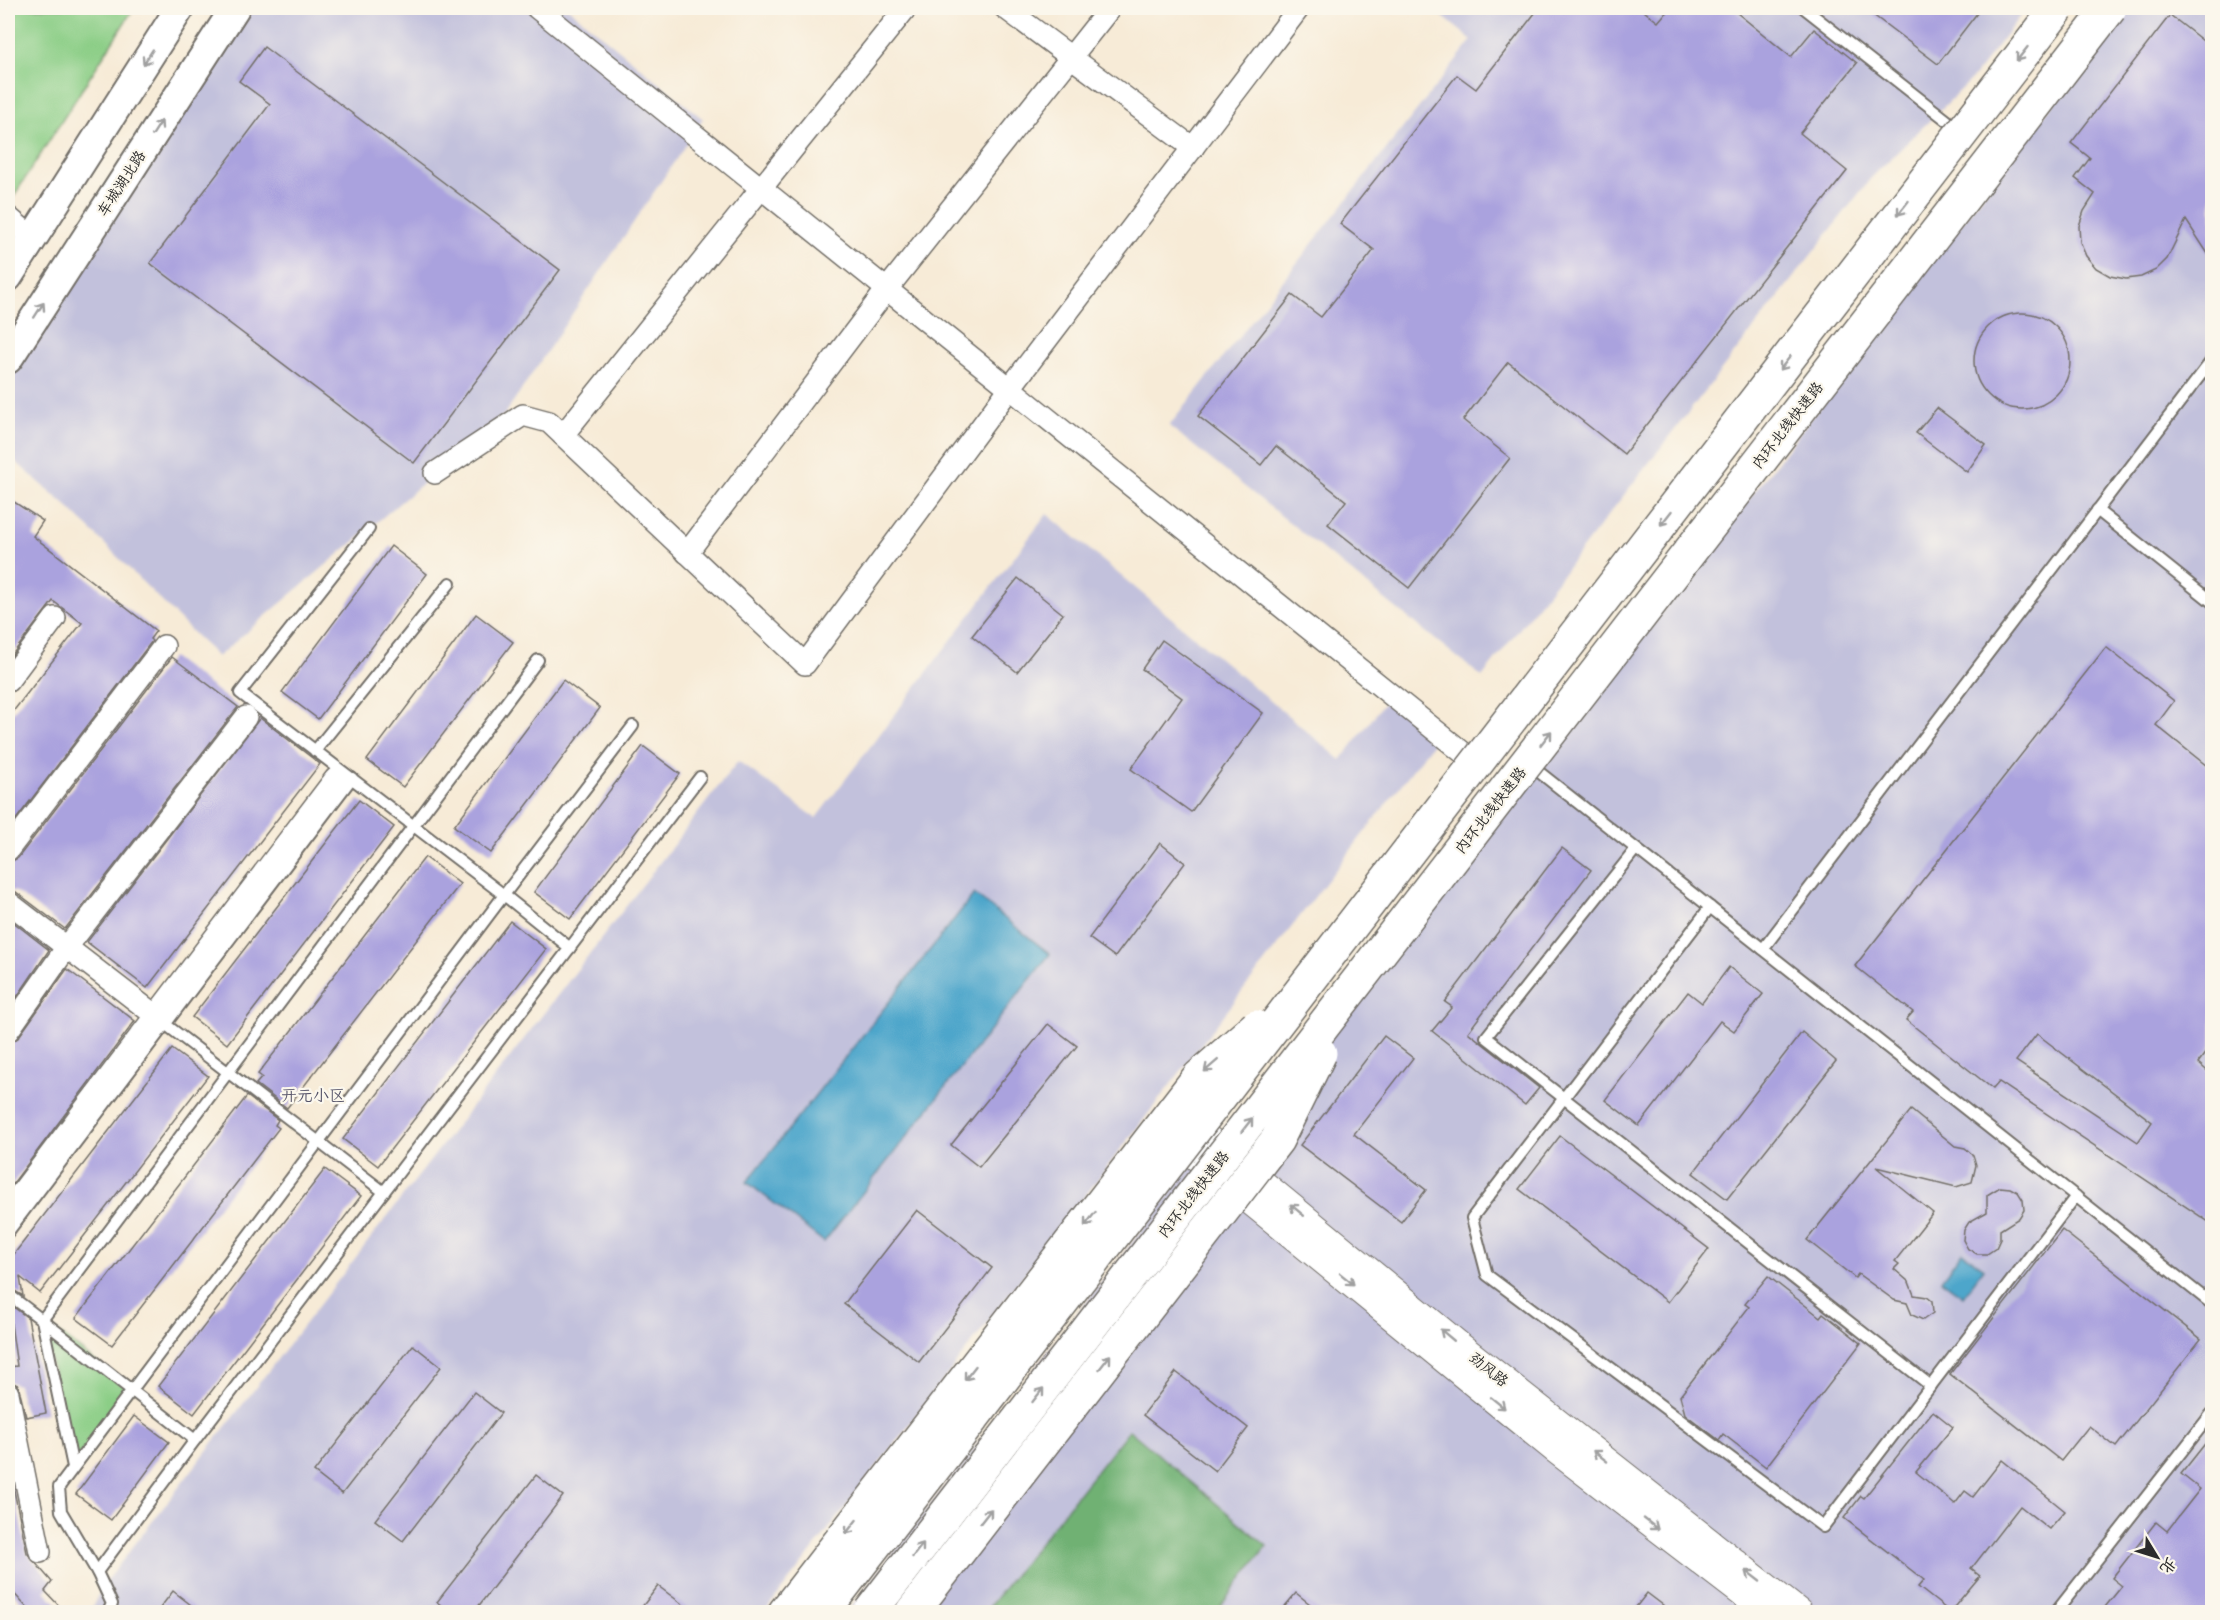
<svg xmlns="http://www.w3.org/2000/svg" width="2220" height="1620" font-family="Delius,'LXGW WenKai TC',sans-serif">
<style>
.industrial{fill:#c2c1dc}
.green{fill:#8bce86;stroke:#5b7c58;stroke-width:1.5}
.forest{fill:#70b173;stroke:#4e6e4f;stroke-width:1.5}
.water{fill:#4ea6cb;stroke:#3c687b;stroke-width:1.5}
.building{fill:#aaa2de;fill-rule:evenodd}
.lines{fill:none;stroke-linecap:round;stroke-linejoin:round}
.service-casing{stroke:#726e67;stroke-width:14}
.minor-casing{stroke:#726e67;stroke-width:24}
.tertiary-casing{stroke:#726e67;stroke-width:28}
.secondary-casing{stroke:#726e67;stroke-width:32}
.trunk-casing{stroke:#726e67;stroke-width:36}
.service{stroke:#fff;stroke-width:10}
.minor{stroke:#fff;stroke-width:21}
.tertiary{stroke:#fff;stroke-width:26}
.secondary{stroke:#fff;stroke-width:28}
.trunk{stroke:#fff;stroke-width:33}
.trunk-bridge-casing{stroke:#726e67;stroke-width:36;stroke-linecap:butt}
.trunk-bridge{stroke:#fff;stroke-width:33}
.oneway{stroke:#a0a0a0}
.labels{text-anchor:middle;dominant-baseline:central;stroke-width:4.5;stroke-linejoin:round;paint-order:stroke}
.street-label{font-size:15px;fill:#2b2b2b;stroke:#fbf7ec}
.neighbourhood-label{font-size:16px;fill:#57556a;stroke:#fbf7ec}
</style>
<rect width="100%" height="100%" fill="#fbf7ec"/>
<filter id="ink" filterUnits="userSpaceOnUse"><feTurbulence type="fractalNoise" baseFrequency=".0167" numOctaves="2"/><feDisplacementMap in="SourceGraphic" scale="12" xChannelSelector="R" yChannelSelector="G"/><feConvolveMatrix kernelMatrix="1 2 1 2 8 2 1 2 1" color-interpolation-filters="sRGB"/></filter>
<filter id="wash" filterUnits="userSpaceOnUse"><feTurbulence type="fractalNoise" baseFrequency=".008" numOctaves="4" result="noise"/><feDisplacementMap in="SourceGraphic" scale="24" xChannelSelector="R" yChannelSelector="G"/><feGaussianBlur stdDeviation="1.35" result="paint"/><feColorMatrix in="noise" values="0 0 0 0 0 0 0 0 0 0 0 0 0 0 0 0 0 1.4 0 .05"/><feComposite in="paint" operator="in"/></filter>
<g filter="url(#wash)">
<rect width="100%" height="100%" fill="#f7ebd7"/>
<g class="industrial">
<polygon points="235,8 568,8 703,119 505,414 217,657 70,509 8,455 8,359"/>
<polygon points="1432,8 2026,8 1972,79 1871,178 1482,677 1169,426 1472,40"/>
<polygon points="2127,8 2212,8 2212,1612 847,1612 1197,1158 1539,772"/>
<polygon points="1047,514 1341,760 1391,694 1440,734 765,1612 90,1612 102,1587 738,761 816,818"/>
</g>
<g class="green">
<polygon points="8,8 134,8 12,199 8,195"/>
<polygon points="42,1320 132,1390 73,1467"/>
</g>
<polygon class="forest" points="1129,1430 1267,1546 1216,1612 985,1612"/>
<g class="water">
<polygon points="974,894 1050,954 824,1242 747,1182"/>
<polygon points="1962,1252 1984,1268 1963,1296 1941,1280"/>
</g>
<g id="blocks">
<g class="building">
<polygon points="1539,8 1640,8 1658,22 1670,8 1731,8 1791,57 1814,29 1857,63 1800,133 1847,171 1624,454 1508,362 1463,420 1510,458 1409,588 1328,524 1346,501 1276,446 1261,465 1198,416 1292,295 1321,317 1374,250 1340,224 1457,75 1476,89"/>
<polygon points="1864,8 1981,8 1938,64"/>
<polygon points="2170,15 2212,48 2212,260 2186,220 2167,259 2156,270 2141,277 2126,279 2110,276 2096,268 2086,256 2080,242 2079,226 2084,211 2095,194 2075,178 2090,158 2071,143"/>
<polygon points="264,47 560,270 414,463 150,263 270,104 239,81"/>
<circle cx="2022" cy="361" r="48"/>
<polygon points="1937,408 1986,445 1967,472 1916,433"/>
<polygon points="8,498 43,521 33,536 156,631 150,639 152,641 8,830 8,718 82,623 53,601 8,660"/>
<polygon points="391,546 427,574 318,719 282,692"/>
<polygon points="1018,578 1063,614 1017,672 972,636"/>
<polygon points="476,614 513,642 403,787 367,760"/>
<polygon points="1162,640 1263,713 1191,812 1131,769 1182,698 1142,669"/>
<path d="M2106,647L2174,701L2156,725L2212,770V1044L2198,1063L2212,1075V1224L1999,1082L1993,1089L1906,1020L1913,1012L1855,966ZM2037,1034L2152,1122L2138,1142L2016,1061Z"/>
<polygon points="172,657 238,707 65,929 16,892 8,890 8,863 18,858"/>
<polygon points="563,680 600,708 491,853 454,826"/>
<polygon points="260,718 320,764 147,988 87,942"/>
<polygon points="643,746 680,774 570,919 534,892"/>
<polygon points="359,800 394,827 227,1044 192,1017"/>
<polygon points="1160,843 1185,863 1115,957 1089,938"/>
<polygon points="1562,848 1591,870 1468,1032 1539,1088 1525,1105 1432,1031 1452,1007 1445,1002"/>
<polygon points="425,857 460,884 287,1108 256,1084 262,1077 258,1074"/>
<polygon points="8,918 49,950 8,1010"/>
<polygon points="510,921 546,949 378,1166 343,1139"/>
<polygon points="1729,967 1763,994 1734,1031 1720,1021 1639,1126 1605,1100 1688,992 1702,1003"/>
<polygon points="67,969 135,1021 8,1190 8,1044 18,1038"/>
<polygon points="1048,1024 1077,1046 979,1167 951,1145"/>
<polygon points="1802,1032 1836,1061 1727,1199 1693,1173"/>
<polygon points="1384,1036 1413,1058 1354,1134 1426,1190 1401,1222 1300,1145"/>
<polygon points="172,1049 208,1076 40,1293 20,1277 23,1296 8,1287 8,1258 11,1258"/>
<polygon points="247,1096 278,1120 275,1125 279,1128 112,1345 76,1318"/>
<polygon points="1911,1110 1955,1146 1965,1148 1973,1155 1976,1165 1972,1182 1956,1187 1876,1167 1933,1213 1895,1261 1899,1264 1894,1269 1909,1282 1914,1295 1927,1297 1932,1301 1933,1313 1923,1320 1912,1315 1907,1303 1894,1300 1858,1274 1855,1278 1807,1240"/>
<polygon points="1560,1136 1709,1249 1668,1302 1519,1189"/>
<polygon points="325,1169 361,1196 194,1414 158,1386"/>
<polygon points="2000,1187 2010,1188 2018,1192 2023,1200 2024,1210 2019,1218 2000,1230 2000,1239 1996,1248 1987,1254 1977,1254 1968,1249 1963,1240 1964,1230 1969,1222 1987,1212 1987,1195"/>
<polygon points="917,1210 992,1268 919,1362 844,1304"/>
<polygon points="2062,1230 2201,1339 2116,1447 2089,1426 2061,1461 1950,1374"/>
<polygon points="1768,1276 1820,1317 1823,1313 1861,1343 1766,1467 1723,1434 1719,1440 1685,1414 1680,1396 1749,1307 1745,1304"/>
<polygon points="8,1303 28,1318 46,1413 26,1417 18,1385 8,1381 8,1367 17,1366"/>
<polygon points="413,1345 441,1367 342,1494 314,1472"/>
<polygon points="1176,1372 1248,1428 1215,1471 1143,1415"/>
<polygon points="474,1392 501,1413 403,1541 375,1520"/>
<polygon points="1933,1411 1953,1427 1916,1472 1955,1504 1965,1491 1973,1497 2002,1460 2065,1511 2049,1529 2020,1506 1971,1569 1980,1576 1950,1612 1918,1587 1924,1580 1844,1518 1861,1496 1864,1498"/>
<polygon points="134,1416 169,1442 111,1520 76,1494"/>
<polygon points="2212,1435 2212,1612 2101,1612 2122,1586 2112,1578 2156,1522 2167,1531 2200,1489 2181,1474"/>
<polygon points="8,1462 27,1553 52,1582 45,1591 65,1612 31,1612 8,1587"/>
<polygon points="536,1475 563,1496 474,1612 450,1612 437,1602"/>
<polygon points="658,1586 693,1612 638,1612"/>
<polygon points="173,1591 200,1612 157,1612"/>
<polygon points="1296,1593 1320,1612 1280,1612"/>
<polygon points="1647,1593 1672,1612 1632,1612"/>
</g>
</g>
</g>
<g filter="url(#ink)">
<use href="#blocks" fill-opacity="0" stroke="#726e67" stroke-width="1.5"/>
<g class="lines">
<g class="service-casing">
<g id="service">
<polyline points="1804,8 1953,125"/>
<polyline points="2097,510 2212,602"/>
<polyline points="538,660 42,1320 195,1440 700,777"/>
<polyline points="315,751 450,583"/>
<polyline points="1539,772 2212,1304"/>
<polyline points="1635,850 1486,1037 1931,1386"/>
<polyline points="1710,907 1472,1218 1487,1275 1823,1527 2076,1196"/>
<polyline points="570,948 504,895 633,726"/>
<polyline points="1763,949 2212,360"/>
<polyline points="165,1024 384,1192"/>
<polyline points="8,1232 352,778"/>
<polyline points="8,1294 42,1320 73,1467"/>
<polyline points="97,1572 195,1440"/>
<polyline points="108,1612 112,1604 97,1572 61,1511 59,1487 504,895 240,693 369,529"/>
<polyline points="2056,1612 2212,1413"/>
</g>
</g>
<g class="minor-casing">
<g id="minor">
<polyline points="537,8 1466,755"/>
<polyline points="1005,8 1193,148"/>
<polyline points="8,217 33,238"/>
<polyline points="563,435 906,8"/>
<polyline points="435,473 523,415 549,422 805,664 1010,388 1299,8"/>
<polyline points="687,553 887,289 1110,8"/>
<polyline points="8,681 55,618"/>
<polyline points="8,850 164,646"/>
<polyline points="8,902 156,1016"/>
<polyline points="8,1031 67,947 246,717"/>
<polyline points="8,1210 335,779"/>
<polyline points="8,1393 40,1552"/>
</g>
</g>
<g class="tertiary-casing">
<g id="tertiary">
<polyline points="1185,1119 1462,1347 1799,1612"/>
<polyline points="1171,1137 1555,1450 1766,1612"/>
</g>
</g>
<g class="secondary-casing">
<g id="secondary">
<polyline points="8,277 180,8"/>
<polyline points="8,359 235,8"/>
</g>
</g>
<g class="trunk-casing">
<polyline id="trunk" points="785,1612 801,1592"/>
</g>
<use href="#service" class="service"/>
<use href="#minor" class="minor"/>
<use href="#tertiary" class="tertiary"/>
<use href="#secondary" class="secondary"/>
<use href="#trunk" class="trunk"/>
<g class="trunk-bridge-casing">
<g id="trunk-bridge">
<polyline points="801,1592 1199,1077 1256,1027"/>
<polyline points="823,1612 2058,8"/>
<polyline points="870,1612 2110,8"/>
<polyline points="912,1612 1277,1140 1320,1053"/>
</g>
</g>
<use href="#trunk-bridge" class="trunk-bridge"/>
</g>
<defs><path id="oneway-shaft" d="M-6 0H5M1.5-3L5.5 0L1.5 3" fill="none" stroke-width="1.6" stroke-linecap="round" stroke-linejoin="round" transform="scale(1.5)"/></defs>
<g class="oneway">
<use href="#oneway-shaft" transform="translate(2022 54) rotate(128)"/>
<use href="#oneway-shaft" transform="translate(148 57) rotate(123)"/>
<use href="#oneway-shaft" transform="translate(157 128) rotate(-57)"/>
<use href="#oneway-shaft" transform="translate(1903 208) rotate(128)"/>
<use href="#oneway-shaft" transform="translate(39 310) rotate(-57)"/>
<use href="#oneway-shaft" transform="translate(1785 363) rotate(128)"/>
<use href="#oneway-shaft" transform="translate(1666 518) rotate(128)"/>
<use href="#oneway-shaft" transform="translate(1546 738) rotate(-52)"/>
<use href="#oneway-shaft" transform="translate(1211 1066) rotate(139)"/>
<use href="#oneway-shaft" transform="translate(1247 1125) rotate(-52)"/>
<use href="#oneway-shaft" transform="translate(1297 1210) rotate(-140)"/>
<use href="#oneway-shaft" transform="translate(1090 1219) rotate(128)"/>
<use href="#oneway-shaft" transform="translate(1347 1279) rotate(39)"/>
<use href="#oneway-shaft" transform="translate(1447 1335) rotate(-140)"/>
<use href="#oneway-shaft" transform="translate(1105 1362) rotate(-52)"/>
<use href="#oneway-shaft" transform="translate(970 1373) rotate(128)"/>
<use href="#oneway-shaft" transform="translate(1038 1395) rotate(-52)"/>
<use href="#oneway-shaft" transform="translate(1498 1403) rotate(39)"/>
<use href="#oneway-shaft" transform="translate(1600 1456) rotate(-142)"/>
<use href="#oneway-shaft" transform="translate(986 1516) rotate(-52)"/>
<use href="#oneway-shaft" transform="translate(1651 1524) rotate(38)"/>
<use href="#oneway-shaft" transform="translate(851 1527) rotate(128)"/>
<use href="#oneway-shaft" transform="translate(918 1550) rotate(-52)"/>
<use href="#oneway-shaft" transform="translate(1753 1576) rotate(-142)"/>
</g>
</g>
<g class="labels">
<g class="street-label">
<text transform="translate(121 183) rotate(-57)">车城湖北路</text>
<text transform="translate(1787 425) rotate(-52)">内环北线快速路</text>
<text transform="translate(1490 810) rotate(-52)">内环北线快速路</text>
<text transform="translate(1193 1194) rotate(-52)">内环北线快速路</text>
<text transform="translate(1489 1369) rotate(38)">劲风路</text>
</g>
<g class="neighbourhood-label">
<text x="313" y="1095">开元小区</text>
</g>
</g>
<rect width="2220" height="1620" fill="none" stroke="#fbf7ec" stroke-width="30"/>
<g transform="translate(2157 1557) rotate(128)" stroke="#fbf7ec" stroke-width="4.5" paint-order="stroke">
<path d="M0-4.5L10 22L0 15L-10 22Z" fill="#2b2b2b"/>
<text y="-9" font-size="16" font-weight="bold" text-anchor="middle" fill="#2b2b2b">北</text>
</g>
</svg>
